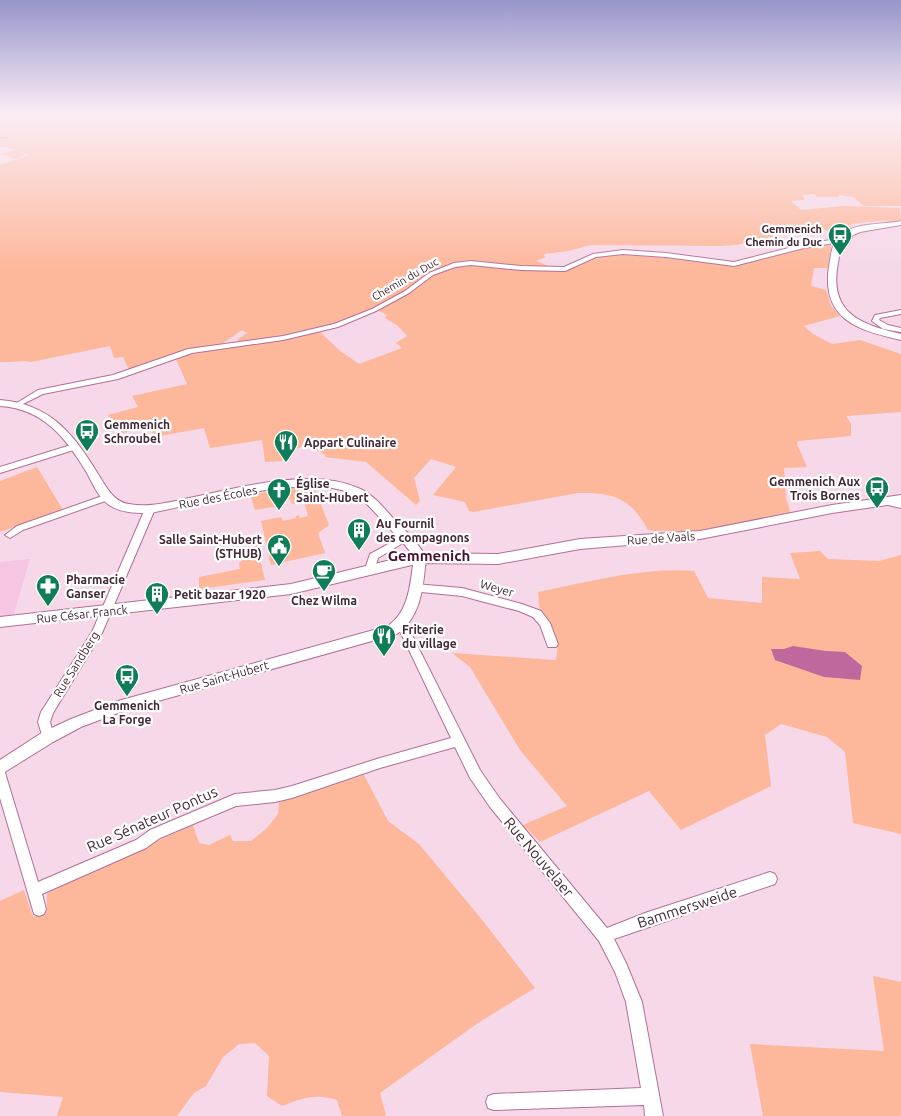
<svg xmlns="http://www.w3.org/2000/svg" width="901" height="1116" font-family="Ubuntu,sans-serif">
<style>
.built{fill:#f6c5e1}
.green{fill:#fdb79a}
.water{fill:#be689d}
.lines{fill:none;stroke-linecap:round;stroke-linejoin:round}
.stream{stroke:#be689d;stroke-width:1}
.minor-casing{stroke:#b26f97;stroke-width:2}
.tertiary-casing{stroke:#b26f97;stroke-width:2}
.secondary-casing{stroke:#b26f97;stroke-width:2}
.minor{fill:#fff;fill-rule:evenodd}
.tertiary{fill:#fff;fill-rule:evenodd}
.secondary{fill:#fff;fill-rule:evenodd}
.labels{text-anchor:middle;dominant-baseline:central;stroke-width:4.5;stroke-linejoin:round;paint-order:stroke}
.far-poi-label{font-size:11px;font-weight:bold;fill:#442738;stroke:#fff;text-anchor:end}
.far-street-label{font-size:11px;fill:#442738;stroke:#fff}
.poi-label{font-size:12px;font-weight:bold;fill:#442738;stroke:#fff;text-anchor:start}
.street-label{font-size:12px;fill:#442738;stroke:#fff}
.quarter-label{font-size:15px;font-weight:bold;fill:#490e36;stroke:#fff}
.near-street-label{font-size:15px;fill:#442738;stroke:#fff}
</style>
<rect width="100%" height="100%" fill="#f6d8e8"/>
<polygon class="built" points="30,559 13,617 0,618 0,562"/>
<g class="green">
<path d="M0,115H901V206H864L853,197L839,195V197H817L814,194L802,195L805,200L791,201L801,210L843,206L900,208L901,221H879L851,224L850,230L838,234L819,228H813L736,245L721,246L591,245L568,251L544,254L545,257L537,261L548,266V269C524,267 467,258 446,267C424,276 403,294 381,305C338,328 290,336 242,342L237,340L247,333L242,330L222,344L172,354L129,370L123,357L114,358L110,346L31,362C21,360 9,363 0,362V165L29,155L16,150L26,155L15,159L0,154L15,150L7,147H0Z"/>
<path d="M832,243L827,268H814L811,286L826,290L831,306L840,316L804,326L813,334L832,344L860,340L901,354V412L846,416L851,424V436L798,441L797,444L807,467L784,468L786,498L791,514L696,531H653L648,530C631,498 613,492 578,493L473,512L469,511L465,502L433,495L456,467L431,459L414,478L420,501L416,505L366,462L325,457V455L307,444L284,455L282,461L265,462L262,440L210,448L204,428L154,437L151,427L122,433L108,415L138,407L132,396L187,384L175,357L320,332L339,350L359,364L402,348L396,343L407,336L398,326L385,318L387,315L377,310L437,272L462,264L566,270L582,264L597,255L606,253L666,256L734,265L805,247Z"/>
<polygon points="37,467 63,510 0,532 0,481"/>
<polygon points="314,487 329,525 318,533 325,553 271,565 261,521 281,517 283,521 296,518 296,516 299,515 300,518 308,516 304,502 292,504 290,499 277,501 278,506 255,510 250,494"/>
<polygon points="256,542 265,580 199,589 199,577 240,569 239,563 252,554"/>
<path d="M820,551L828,559L879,561L901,555V834L853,823L845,752L827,737L781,724L765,735L771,786L681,830L649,791L540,842L523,825L567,806L520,750L470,667L452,653L556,660C561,634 549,632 541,612C538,606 539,598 538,592C589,582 642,567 694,571L708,598L762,603V577L800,579L790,553Z"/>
<path d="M364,775L388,821L419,844L483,921L535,988L478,1023L380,1093L386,1116H342L337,1100C316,1093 302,1098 282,1106L267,1096L269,1056L255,1043L239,1044L223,1057L206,1086L194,1093L177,1116H57L63,1097L0,1092V901L24,890L33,917L47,910V894L54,886L193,825L199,843L209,845L230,835L233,841H251L267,828L278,814L279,802Z"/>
<polygon points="873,976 901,982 901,1116 763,1116 750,1044 884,1051"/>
</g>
<polygon class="water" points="793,646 826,651 845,652 862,666 860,680 824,677 775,660 771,649 784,649"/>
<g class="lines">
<polyline class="stream" points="0,138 7,138"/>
<g class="minor-casing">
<g id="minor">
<polygon points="838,239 841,241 840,242 804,248 734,266 666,257 623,254 596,257 565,271 521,270 471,265 455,267 433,275 409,293 376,311 338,327 283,340 192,353 118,379 43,394 19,406 15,404 38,390 113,375 188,349 283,336 334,324 372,309 405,291 429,273 454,263 471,261 521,266 564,267 593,254 623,250 666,253 734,262 804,244"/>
<polygon points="901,310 901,314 880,318 879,320 888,325 901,328 901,332 883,329 872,321 875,315"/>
<polygon points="74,444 77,445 78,447 77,449 0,473 0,467"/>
<polygon points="108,494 111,495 113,497 111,499 23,530 10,538 5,535 17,526"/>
<polygon points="882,498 901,502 901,508 879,503 877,501"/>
<polygon points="150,506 155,509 102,633 53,713 50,722 54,737 52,741 48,742 44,741 38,722 41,712 92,632 145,509"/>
<polygon points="405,535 408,536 410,538 408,540 378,558 374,571 366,571 365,569 370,554"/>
<polygon points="415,584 462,588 522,604 541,611 550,623 558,644 556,647 548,647 540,625 533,617 519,611 462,596 411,591 410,588"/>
<polygon points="402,621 406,622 407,625 480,770 500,799 607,928 645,913 770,872 775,874 777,879 775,884 614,939 626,963 642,1002 663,1116 645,1116 644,1105 494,1110 488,1108 486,1102 488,1096 494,1094 641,1088 626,1002 615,972 599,941 490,807 470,778 455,747 380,768 292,798 275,802 236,806 160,838 146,848 42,894 46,909 44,914 39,916 34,914 0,798 0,770 5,772 6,776 38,882 136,840 150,830 235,794 275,790 292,786 380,758 451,738 397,625 398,622"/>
</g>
</g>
<g class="tertiary-casing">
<path id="tertiary" d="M0,400C50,404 73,433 98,474C106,486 113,502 129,504C149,508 170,502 189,498C238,488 311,467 358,488C372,493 383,507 392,517C405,531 418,541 426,558C423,586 422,616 397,634L126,710L81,727L53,742L0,775V760L43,732L71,719L118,701L388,626C410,610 410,583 414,558C407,545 397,536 387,526C376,514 365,499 350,493C307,473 198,504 150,513C136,513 121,513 109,505C98,497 93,484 87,473C66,438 44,409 0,406Z"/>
</g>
<g class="secondary-casing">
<g id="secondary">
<path d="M901,221V225L860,232L845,239C839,248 839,259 837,269C831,315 863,325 901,334V340C857,330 821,319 829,266C831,255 832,241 841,234C858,222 882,225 901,221Z"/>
<polygon points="901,495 901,503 832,513 700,539 580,549 498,564 420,563 291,594 0,627 0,617 291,584 420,553 498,554 580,539 700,531 832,505"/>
</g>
</g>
<use href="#minor" class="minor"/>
<use href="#tertiary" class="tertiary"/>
<use href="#secondary" class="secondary"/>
</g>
<linearGradient id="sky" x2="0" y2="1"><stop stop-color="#9796ca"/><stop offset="0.42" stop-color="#fbedf5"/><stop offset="1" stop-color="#fbedf5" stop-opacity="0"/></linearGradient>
<rect width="901" height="271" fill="url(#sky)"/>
<defs>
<g id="bus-pin" transform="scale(1.25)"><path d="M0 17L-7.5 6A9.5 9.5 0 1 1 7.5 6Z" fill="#0f7d59" stroke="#fff"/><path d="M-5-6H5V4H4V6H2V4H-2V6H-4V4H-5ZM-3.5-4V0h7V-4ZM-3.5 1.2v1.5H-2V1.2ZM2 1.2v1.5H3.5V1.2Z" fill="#fff"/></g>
<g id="restaurant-pin" transform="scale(1.25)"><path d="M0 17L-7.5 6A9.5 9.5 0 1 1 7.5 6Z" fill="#0f7d59" stroke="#fff"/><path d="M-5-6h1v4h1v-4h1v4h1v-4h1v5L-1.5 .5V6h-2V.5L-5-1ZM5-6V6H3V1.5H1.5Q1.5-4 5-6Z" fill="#fff"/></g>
<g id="church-pin" transform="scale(1.25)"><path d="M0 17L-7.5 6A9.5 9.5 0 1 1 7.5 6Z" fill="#0f7d59" stroke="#fff"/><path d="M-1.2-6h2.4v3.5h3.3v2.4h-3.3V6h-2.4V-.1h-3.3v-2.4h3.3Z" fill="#fff"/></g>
<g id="building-pin" transform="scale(1.25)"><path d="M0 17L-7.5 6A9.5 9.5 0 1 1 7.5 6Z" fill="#0f7d59" stroke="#fff"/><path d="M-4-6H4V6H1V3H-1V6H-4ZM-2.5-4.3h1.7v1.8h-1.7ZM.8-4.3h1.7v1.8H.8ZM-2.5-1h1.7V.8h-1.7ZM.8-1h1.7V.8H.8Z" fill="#fff"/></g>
<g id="civic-pin" transform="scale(1.25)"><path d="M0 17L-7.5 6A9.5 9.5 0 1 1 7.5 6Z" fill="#0f7d59" stroke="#fff"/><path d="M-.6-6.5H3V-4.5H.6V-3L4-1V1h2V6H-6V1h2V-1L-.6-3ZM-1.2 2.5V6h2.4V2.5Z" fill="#fff"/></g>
<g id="cafe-pin" transform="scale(1.25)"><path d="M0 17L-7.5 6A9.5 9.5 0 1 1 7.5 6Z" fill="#0f7d59" stroke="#fff"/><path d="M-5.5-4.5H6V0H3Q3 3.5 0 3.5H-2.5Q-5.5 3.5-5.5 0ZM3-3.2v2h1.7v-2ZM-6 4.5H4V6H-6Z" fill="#fff"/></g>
<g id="pharmacy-pin" transform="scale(1.25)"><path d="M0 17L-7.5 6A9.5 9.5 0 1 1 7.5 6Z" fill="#0f7d59" stroke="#fff"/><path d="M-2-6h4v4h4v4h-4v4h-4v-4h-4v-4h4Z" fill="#fff"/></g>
</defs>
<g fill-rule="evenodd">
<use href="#bus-pin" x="840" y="235"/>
<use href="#bus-pin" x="87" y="431"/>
<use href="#restaurant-pin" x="286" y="442"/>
<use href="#bus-pin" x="877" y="488"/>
<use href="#church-pin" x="279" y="490"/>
<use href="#building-pin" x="359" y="530"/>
<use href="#civic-pin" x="279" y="546"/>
<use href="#cafe-pin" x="324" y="571"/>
<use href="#pharmacy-pin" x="48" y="586"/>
<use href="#building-pin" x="157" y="594"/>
<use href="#restaurant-pin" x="384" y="636"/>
<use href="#bus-pin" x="127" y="676"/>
</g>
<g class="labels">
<g class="far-poi-label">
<text x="822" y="229">Gemmenich<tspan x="822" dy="13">Chemin du Duc</tspan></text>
</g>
<g class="far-street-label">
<text transform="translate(405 279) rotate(-30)">Chemin du Duc</text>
</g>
<g class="poi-label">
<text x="104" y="424">Gemmenich<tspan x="104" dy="14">Schroubel</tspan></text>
<text x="304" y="442">Appart Culinaire</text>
<text x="860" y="481" text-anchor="end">Gemmenich Aux<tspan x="860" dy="14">Trois Bornes</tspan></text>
<text x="296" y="483">Église<tspan x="296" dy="14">Saint-Hubert</tspan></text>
<text x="376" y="523">Au Fournil<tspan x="376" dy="14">des compagnons</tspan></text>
<text x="262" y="539" text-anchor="end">Salle Saint-Hubert<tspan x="262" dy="14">(STHUB)</tspan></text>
<text x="66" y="579">Pharmacie<tspan x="66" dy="14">Ganser</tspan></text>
<text x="174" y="594">Petit bazar 1920</text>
<text x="324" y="600" text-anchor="middle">Chez Wilma</text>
<text x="402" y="629">Friterie<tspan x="402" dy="14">du village</tspan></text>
<text x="127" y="705" text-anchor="middle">Gemmenich<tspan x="127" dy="14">La Forge</tspan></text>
</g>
<g class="street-label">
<text transform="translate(218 497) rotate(-11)">Rue des Écoles</text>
<text transform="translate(661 538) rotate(-4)">Rue de Vaals</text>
<text transform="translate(497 588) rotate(16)">Weyer</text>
<text transform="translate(82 614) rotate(-6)">Rue César Franck</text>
<text transform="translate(76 664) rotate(-58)">Rue Sandberg</text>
<text transform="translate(224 677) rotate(-16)">Rue Saint-Hubert</text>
</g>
<g class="quarter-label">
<text x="429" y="555">Gemmenich</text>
</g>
<g class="near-street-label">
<text transform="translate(152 819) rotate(-24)">Rue Sénateur Pontus</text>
<text transform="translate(539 857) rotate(50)">Rue Nouvelaer</text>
<text transform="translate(687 907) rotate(-18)">Bammersweide</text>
</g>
</g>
</svg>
